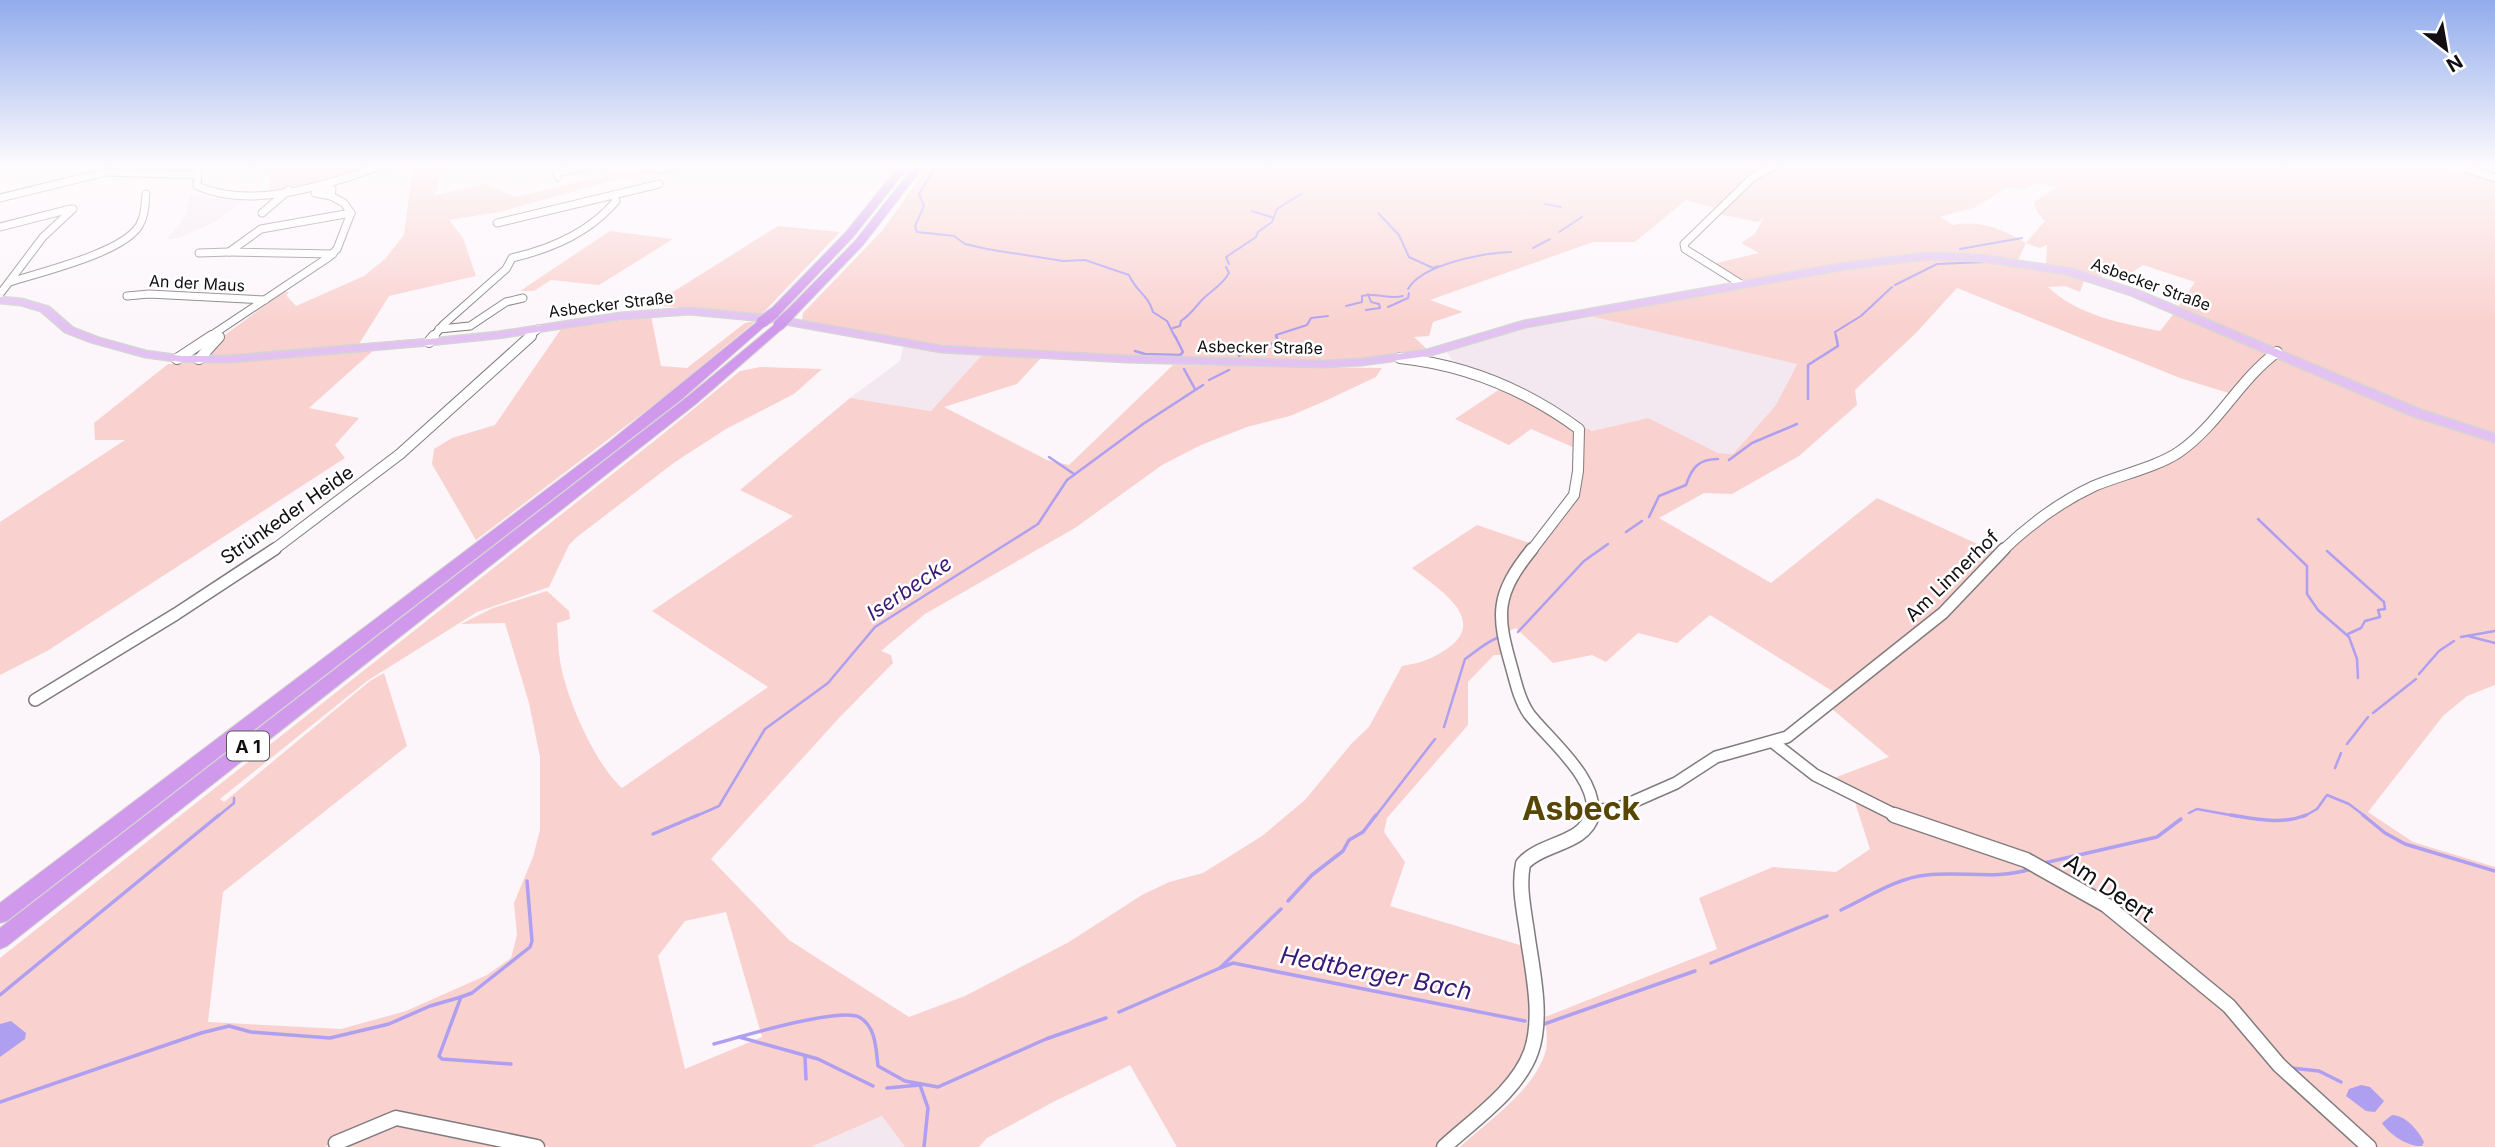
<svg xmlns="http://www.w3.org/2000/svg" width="2495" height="1147" font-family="Inter,sans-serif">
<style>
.built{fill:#f4e8f0}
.green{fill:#f9d1ce;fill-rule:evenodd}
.water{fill:#ae9ff1}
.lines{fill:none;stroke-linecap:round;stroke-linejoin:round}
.stream-far2{stroke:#ae9ff1;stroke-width:2}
.stream-far1{stroke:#ae9ff1;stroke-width:2.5}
.stream{stroke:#ae9ff1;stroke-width:3.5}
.minor-far3-casing{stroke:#807b7e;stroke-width:9}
.minor-far2-casing{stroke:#807b7e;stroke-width:12}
.minor-far1-casing{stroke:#807b7e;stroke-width:14}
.minor-casing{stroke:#807b7e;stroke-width:17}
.major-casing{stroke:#d4d4d4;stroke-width:3}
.highway-casing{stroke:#d4d4d4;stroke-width:2}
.minor-far3{stroke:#fff;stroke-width:7}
.minor-far2{stroke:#fff;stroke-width:10}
.minor-far1{stroke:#fff;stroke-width:11}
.minor{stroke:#fff;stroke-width:14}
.major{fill:#e3c2f3;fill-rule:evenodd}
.highway{fill:#d099eb;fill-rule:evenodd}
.highway-bridge-casing{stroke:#d4d4d4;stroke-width:13;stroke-linecap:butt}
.highway-bridge{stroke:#d099eb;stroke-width:11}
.labels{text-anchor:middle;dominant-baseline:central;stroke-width:5;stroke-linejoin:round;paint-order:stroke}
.far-street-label{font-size:16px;fill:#110f11;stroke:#fff}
.shield{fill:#fff;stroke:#585758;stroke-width:2}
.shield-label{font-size:18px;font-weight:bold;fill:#110f11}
.street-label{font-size:19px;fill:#110f11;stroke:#fff}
.water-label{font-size:21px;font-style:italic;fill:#391977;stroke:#fff}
.near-street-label{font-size:23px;fill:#110f11;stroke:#fff}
.near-water-label{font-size:24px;font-style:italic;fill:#391977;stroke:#fff}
.near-district-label{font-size:32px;font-weight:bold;fill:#584604;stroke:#fff}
</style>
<rect width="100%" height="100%" fill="#fcf6fa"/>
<g class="built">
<polygon points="190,194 217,199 245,199 215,222 179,238 167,239 185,217"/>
<polygon points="1591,312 1595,317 1797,363 1776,405 1733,454 1718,453 1647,418 1592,431 1452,360 1446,351 1529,325"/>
<polygon points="903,347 942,352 982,355 931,411 850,398 900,361"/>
<polygon points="882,1116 905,1147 811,1147"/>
</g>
<g class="green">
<polygon points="271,165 380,165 331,182 269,191"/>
<polygon points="413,165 443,165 435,195 485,184 516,197 620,172 663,170 699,165 618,179 499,212 449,220 463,238 476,276 389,296 359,344 375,349 309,408 359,418 335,445 345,458 47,651 0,675 0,522 125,440 95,440 94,423 168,364 198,363 210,346 283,292 289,292 286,295 296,306 364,276 385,259 404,235"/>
<path d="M929,165H2435C2455,172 2475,172 2495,179V437L2359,386L2178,307L2195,282L2143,265L2130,274L2104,266L2101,279L2046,265L2047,245L2040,248L2026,243L2018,260L1984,257L2085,278L2080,292L2065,286L2048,287C2079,316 2121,323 2160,331L2176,311L2268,351L2232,394L2180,378L1957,288L1916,333L1855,390L1857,405L1799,456L1732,494L1704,493L1659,518L1771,583L1877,498L1995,552L1939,612L1837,694L1710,615L1677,643L1638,633L1606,662L1592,655L1553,663L1516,628L1509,631C1492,579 1558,534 1577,491C1584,477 1583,444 1584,427L1592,431L1648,418L1718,453L1733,454L1776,405L1797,364L1594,317L1591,312L1581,310L1737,282L1712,264L1759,253L1741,243L1755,234L1764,217L1758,222L1719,214L1726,207L1717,205L1714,208L1686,200L1635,242H1593L1430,300L1463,312L1433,322L1429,336L1414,337L1429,351L1354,361L1175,359L931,344L802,320L803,313L882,231ZM2035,183L2057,187L2034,202L2037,212L2045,221L2026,243C2001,229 1982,220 1953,225L1940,217L1976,207L2006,188L2025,189Z"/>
<polygon points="778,226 840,232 761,315 652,305"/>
<polygon points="610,231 673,239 599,285 551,280 534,291 520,291"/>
<polygon points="651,316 661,366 687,368 745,323 756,321 664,397 476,540 432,464 434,449 452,438 495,425 561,329"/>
<path d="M2277,354L2495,441V685L2467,696L2443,716L2368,812L2413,842L2495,867V1147H1460C1489,1120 1535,1090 1546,1050C1548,1040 1546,1027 1545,1017L1717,949L1699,898L1773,867L1836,872L1870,849L1854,799L2092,892L1924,825L1829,780L1889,757L1831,708L2013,543L2068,502L2179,455Z"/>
<path d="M982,355L1041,358L1017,384L944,407L1047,460L1069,465L1173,365L1382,368L1376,377L1325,401L1290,416L1247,427L1201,445L1162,465L1075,528L925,614L881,651L891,655L893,663L839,718L711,859L789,940L909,1017L965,996L1069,942L1142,895L1169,882L1203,873L1262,836L1305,800L1352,743L1369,727L1402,666C1420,663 1433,659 1448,648C1489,619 1437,588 1412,568L1477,525L1530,543L1500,588L1496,615L1503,655H1494L1468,682V725L1387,818L1384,832L1405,862L1390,906L1523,946L1529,984L1528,1041L1520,1060L1506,1079L1441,1147H1177L1130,1065L1055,1101L987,1138L979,1147H905L882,1116L811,1147H550L400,1114L343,1136L325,1147H0V958L658,438L740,371L760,367L822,369L794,394L726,429L675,462L577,537L569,545L549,587L477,612L367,681L220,799L224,802L370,681L384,673L407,746L223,892L208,1022L341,1029L406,1011L487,975L511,958L517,935L514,903L533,857L540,830V757L529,703L505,623L461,624L493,608L547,591L569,611L570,619L557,623C558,636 558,649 560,661C566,698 595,764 622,788L768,687L652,611L793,516L740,490L850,398L931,411ZM726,912L762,1037L685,1069L658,956L685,921Z"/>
<polygon points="1500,389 1574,428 1575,448 1531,429 1509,445 1455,419"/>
<polygon points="396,1121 521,1147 337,1147"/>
</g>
<g class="water">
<polygon points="11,1021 26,1033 25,1039 0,1057 0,1024"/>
<polygon points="2361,1085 2370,1087 2384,1101 2375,1112 2366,1111 2346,1096 2349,1089"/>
<path d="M2392,1115C2405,1115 2418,1130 2424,1142L2422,1146C2408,1147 2390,1135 2382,1123Z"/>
</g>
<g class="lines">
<g class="stream-far2">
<path d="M936,165L919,194L924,206L915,226L917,232L954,236L965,244L987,249L1063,261L1085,260L1129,275C1136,292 1148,294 1153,312L1167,321L1175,337"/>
<polyline points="1545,204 1561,207"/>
<polyline points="1252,211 1274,218"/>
<polyline points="1378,213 1399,235 1409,257 1433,268 1438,266"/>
<polyline points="1559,232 1582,217"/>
<polyline points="1533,248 1550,239"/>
<polyline points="1960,249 2022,238"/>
<polyline points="1229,264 1226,257 1256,237 1258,232 1272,222 1277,209 1301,194"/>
<polyline points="1895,285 1937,264 1985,262"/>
<path d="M1408,289C1422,264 1484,253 1511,252"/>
<polyline points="1368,294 1371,302 1379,304 1380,308"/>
<path d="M1346,306L1362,302V296C1376,292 1389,300 1403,296"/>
<polyline points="1388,307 1408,298 1409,293"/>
<polyline points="1366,310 1380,308"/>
<path d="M1173,328L1180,326L1181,321C1190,315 1194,309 1201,301C1210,291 1222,286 1229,273L1226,267"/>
<polyline points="1277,337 1276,335 1307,325 1311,318 1328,316"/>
<polyline points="1836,337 1835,332 1861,316 1892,287"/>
</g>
<g class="stream-far1">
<polyline points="1135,351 1145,354 1180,355 1183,352 1175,336"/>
<path d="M1239,356C1251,347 1265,348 1278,341L1276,336"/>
<polyline points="1184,369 1195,389"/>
<polyline points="1209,380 1229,370"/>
<polyline points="1808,399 1808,365 1838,346 1836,336"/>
<polyline points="1049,457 1074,474"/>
<polyline points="1729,460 1752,443 1797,424"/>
<path d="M1649,517L1659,496L1686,485C1692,467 1699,459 1718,459"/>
<polyline points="2258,519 2307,566 2307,594 2318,610 2349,637 2357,659 2358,678"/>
<polyline points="1626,532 1642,521"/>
<polyline points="2327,551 2384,602 2385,609 2378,610 2380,617 2365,621 2361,628 2348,634"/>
<polyline points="1518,632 1584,561 1608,544"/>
<polyline points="2468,636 2495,643"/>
<polyline points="2461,637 2495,631"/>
<polyline points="2419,674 2439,651 2454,641"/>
<polyline points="2373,713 2416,679"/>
<path d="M1444,727L1465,659C1477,651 1483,644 1497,638"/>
<polyline points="2347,744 2368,717"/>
<polyline points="2335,768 2341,753"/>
<polyline points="2189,813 2197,809 2241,817"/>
<polyline points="217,817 234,803 234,798"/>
<polyline points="694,817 719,806 765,729 828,683 875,627 1038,524 1067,480 1143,424 1203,385"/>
<polyline points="1375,817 1435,739"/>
<polyline points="2303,817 2317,809 2327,795 2349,804 2366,817"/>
</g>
<g class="stream">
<path d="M2231,815C2256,819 2283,825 2306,815"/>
<polyline points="2363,815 2385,833 2405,844 2495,871"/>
<polyline points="653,834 698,815"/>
<polyline points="2044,863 2157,837 2181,819"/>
<polyline points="1288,901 1312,875 1343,851 1349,840 1363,832 1376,815"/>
<path d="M1841,910C1869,897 1896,878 1927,875C1963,871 1996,880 2031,869"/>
<polyline points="1711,963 1827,916"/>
<polyline points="1220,968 1233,963 1525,1021"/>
<polyline points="0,995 219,815"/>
<polyline points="461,997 472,993 530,947 532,941 527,881"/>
<polyline points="1119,1012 1220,968 1281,909"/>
<polyline points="1544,1024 1695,971"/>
<polyline points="739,1037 818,1059 873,1086"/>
<path d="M714,1044C740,1037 838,1007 859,1017C876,1026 876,1049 878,1066L905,1081L938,1087L1046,1039L1106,1018"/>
<polyline points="805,1057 806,1079"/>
<polyline points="2291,1068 2319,1071 2341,1082"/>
<polyline points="887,1088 920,1085 928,1108 924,1147"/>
<polyline points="0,1102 201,1033 229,1026 251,1032 330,1038 389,1024 430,1006 461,997 439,1056 442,1059 511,1064"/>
</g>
<g class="minor-far3-casing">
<g id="minor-far3">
<path d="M198,165L197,186C254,211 328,184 384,165"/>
<polyline points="651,165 659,169 678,165"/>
<polyline points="2466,165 2464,168 2495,178"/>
<polyline points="558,177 557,173 589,165"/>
<polygon points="322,189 332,189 331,196 315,193"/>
<polyline points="0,198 106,172 198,175"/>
<polyline points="262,213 289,190"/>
<polyline points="497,223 659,184"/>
<polyline points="0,227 70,209"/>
<polyline points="199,253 229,252"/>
<polyline points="333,254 229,252 261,229 351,213"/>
<path d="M10,282C41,272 122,253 139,226C145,216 145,205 146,194"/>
<polyline points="1741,284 1685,249 1684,244 1752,178 1777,165"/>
<polyline points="0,294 43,237 73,209"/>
<polyline points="127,296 149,294 265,300"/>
<polyline points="439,329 470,326 506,302 523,298"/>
<polyline points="209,337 329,257 337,249 351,213 344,203 331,196"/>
<path d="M433,337L444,324L506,269L512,258C551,249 590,232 616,201L614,196"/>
<polyline points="529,337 538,329"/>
</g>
</g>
<g class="minor-far2-casing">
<g id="minor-far2">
<polyline points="429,342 434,336"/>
<path d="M1400,358C1465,365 1526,390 1579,429L1578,471L1574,495L1531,551"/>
<polyline points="177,359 212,336"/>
<polyline points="199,359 219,337"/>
<polyline points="272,551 400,454 531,336"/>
<path d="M2002,551C2029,525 2060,502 2094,486C2120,475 2157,467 2179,452C2218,425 2239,380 2277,352"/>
</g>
</g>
<g class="minor-far1-casing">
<g id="minor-far1">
<path d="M1532,549C1495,595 1496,614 1512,669C1516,684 1520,701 1529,714C1549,740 1600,780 1592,817"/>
<polyline points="35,700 176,614 275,549"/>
<polyline points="1774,743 1815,775 1899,817"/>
<polyline points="1593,811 1619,808 1676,783 1716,757 1787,737 1943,613 2004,549"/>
</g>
</g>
<g class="minor-casing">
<g id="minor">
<polyline points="1894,815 2026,860 2106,905 2229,1006 2279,1065 2369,1147"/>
<polyline points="336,1143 396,1118 537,1147"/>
<path d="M1444,1147C1473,1120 1517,1091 1531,1052C1543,1018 1533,973 1528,939C1525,915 1518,888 1523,864C1541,843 1585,844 1592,815"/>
</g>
</g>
<g class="major-casing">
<polygon id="major" points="1927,253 1981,255 2072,269 2139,291 2421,410 2495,434 2495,442 2413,416 2131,295 2066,274 1981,261 1927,259 1845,269 1526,327 1428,356 1362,365 1324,367 1127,362 941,352 774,322 689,314 620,319 498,338 429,345 229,362 182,362 145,357 91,342 65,332 41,311 21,305 0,303 0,297 22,299 49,307 73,328 99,338 146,351 182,356 229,356 429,339 498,332 620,313 689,308 774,316 941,346 1127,356 1324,361 1362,359 1427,350 1524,321 1845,263"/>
</g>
<g class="highway-casing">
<g id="highway">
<polygon points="900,165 910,165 854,236 778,316 770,316 770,310 846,232"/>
<polygon points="915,165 925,165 863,245 792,319 784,319 784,313 855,241"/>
<polygon points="762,318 768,322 766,325 682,399 7,921 0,923 0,903 608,443"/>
<polygon points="779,321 783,322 783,328 697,403 7,946 0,949 0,928 687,397"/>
</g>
</g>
<use href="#minor-far3" class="minor-far3"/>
<use href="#minor-far2" class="minor-far2"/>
<use href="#minor-far1" class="minor-far1"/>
<use href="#minor" class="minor"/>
<use href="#major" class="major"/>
<use href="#highway" class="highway"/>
<g class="highway-bridge-casing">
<g id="highway-bridge">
<polyline points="762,322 774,313"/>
<polyline points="779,325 788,316"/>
</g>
</g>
<use href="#highway-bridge" class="highway-bridge"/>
</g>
<linearGradient id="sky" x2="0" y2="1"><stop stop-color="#91acec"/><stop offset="0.51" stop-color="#fefbfd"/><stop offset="1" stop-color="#fefbfd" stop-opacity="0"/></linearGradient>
<rect width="2495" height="326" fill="url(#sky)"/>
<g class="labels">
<g class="far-street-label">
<text transform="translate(197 283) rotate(3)">An der Maus</text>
<text transform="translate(2151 284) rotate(20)">Asbecker Straße</text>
<text transform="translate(611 304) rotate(-7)">Asbecker Straße</text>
<text transform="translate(1260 347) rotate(1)">Asbecker Straße</text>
</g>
<rect class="shield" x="227" y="731.5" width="42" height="29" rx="5"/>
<g class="shield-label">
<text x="248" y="746">A 1</text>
</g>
<g class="street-label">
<text transform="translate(287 515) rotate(-35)">Strünkeder Heide</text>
<text transform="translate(1952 576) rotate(-44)">Am Linnerhof</text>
</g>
<g class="water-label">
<text transform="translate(909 588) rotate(-34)">Iserbecke</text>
</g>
<g class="near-street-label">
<text transform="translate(2109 888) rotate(34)">Am Deert</text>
</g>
<g class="near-water-label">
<text transform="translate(1376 973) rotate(11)">Hedtberger Bach</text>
</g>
<g class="near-district-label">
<text x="1581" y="808">Asbeck</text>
</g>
</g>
<g transform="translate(2446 49) rotate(149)" stroke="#ffffff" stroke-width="5" paint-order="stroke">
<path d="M0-5L12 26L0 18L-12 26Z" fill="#110f11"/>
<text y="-10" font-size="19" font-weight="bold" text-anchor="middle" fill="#110f11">N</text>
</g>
</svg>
